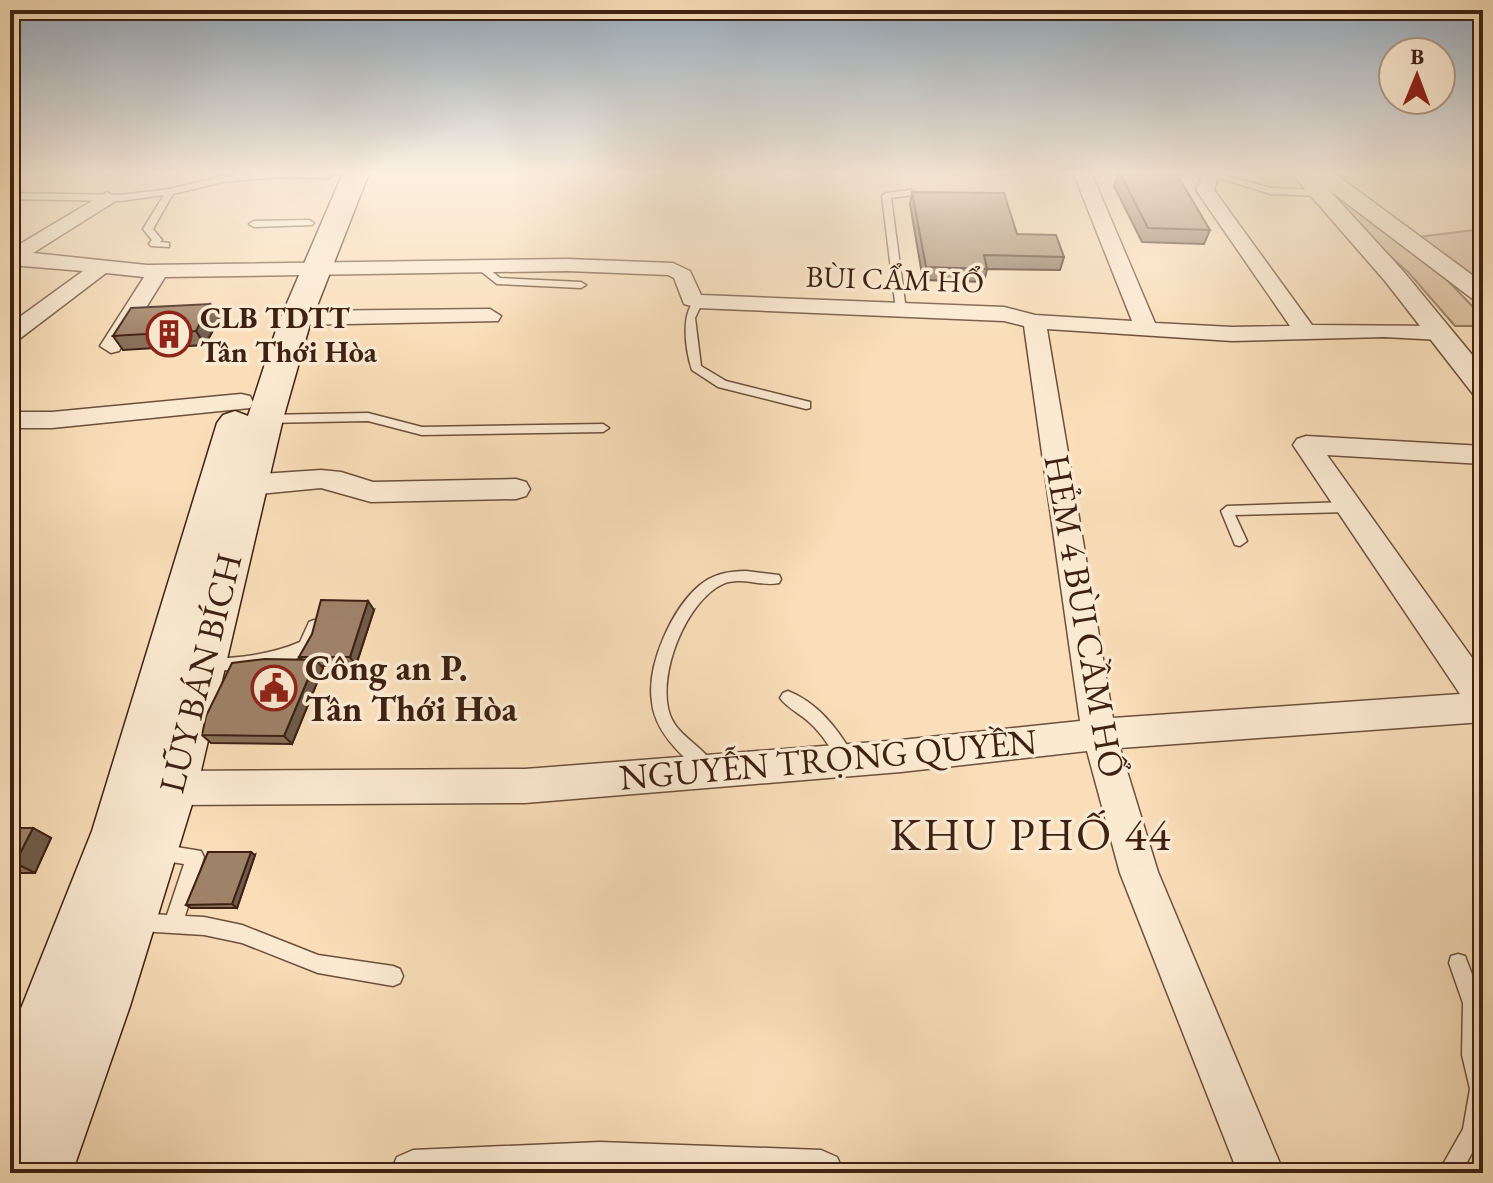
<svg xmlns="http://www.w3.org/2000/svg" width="1493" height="1183" font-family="'EB Garamond',serif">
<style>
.green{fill:#d9be9d;stroke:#8c7058;stroke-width:2}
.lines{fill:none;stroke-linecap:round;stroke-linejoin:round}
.service-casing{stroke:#6d503c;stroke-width:3}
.minor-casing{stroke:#6d503c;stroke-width:3}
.tertiary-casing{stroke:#6d503c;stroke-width:3}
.secondary-casing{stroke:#3e2113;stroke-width:3}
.service{fill:#fbead2;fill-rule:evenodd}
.minor{fill:#fbead2;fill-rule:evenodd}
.tertiary{fill:#fbead2;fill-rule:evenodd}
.secondary{fill:#fbead2;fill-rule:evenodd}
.wall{fill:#89715a;stroke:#3e2113;stroke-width:2}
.shaded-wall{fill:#6f5c4a;stroke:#3e2113;stroke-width:2}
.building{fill:#9f8369;stroke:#3e2113;stroke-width:2}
.labels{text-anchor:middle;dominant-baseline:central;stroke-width:7;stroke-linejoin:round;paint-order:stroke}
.far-street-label{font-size:30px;fill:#3e2113;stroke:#fbead2}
.far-poi-label{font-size:30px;font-weight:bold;fill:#3e2113;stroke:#fbead2;text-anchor:start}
.street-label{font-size:36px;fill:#3e2113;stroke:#fbead2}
.poi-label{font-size:36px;font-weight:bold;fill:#3e2113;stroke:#fbead2;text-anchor:start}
.near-neighbourhood-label{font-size:46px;letter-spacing:2px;fill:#3e2113;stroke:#fbead2}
</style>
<rect width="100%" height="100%" fill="#f9deb9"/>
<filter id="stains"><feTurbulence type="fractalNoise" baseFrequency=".0025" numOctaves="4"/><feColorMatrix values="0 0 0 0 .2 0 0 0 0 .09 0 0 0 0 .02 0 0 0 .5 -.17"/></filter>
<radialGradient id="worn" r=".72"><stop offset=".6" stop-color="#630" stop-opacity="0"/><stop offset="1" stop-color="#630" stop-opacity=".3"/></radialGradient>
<g class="green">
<polygon points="1308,173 1444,277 1483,317 1483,326 1455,326 1409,273 1319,193 1309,181"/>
<polygon points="1483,229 1483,285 1418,237"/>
</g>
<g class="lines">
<g class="service-casing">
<g id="service">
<polygon points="264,173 330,173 333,175 329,178 278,177 222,182 173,194 153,229 162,240 160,242 169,243 169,247 151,246 149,244 152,240 143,229 164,195 120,201 10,199 10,193 120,195 170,189 222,176"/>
<polygon points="1202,173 1214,173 1271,188 1319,190 1323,193 1319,196 1271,194"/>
<polygon points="911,190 914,191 914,195 891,198 906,310 901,313 896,310 882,196 886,193"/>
<polygon points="309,220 314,223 312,225 254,227 249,224 254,221"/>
<polygon points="478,265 484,265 500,278 581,282 586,285 581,288 497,284 478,269"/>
<path d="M698,298L703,301L695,318L701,366L726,381L810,402V408L806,409L718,387L692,370C686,352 679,310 698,298Z"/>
<polygon points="368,413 422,427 603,424 609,428 603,432 422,435 368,421 265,423 259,419 265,415"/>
<polygon points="1348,502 1354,507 1348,512 1235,515 1247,541 1240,546 1235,545 1221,511 1227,506"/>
<path d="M746,571L779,575L781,579L779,583C761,587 741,576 723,584C686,601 656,676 670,715C678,737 704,746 714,766L712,771L706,774C696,770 689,762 682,755C667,740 654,723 652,702C646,666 672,608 700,585C713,574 729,571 746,571Z"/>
<path d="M314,620L319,622L321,626C319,633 316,644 312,650C297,666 229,671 207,671L202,669L200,665L202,661L207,659C239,658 270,655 300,642L309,622Z"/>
<path d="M788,691C818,703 837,728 853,755L855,760L853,765L847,767L841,765C832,750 823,735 810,723C801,714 787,708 780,698L783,693Z"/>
<polygon points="158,844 201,851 204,857 185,916 204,917 242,925 318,955 393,966 400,969 403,976 400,983 393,986 318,973 242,943 204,935 139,931 132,929 130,922 132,915 139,913 167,915 184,864 152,859 149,853 152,847"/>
<polygon points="1458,954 1465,956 1483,1003 1483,1133 1461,1173 1438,1173 1463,1129 1470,1089 1462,1055 1463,1003 1449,963 1451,956"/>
</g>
</g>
<g class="minor-casing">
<g id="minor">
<polygon points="1078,173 1090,173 1093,177 1155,323 1232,327 1290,326 1196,190 1203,173 1219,173 1214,190 1312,325 1441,326 1452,333 1441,340 1384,337 1232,341 1047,329 1113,718 1460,694 1293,445 1297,439 1306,436 1483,446 1483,464 1327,455 1483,673 1483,722 1120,748 1158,872 1284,1173 1238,1173 1120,873 1087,751 901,772 525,803 172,805 159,800 154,788 159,776 172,771 525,769 901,740 1080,721 1024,326 1004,321 698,308 684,304 674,278 668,275 567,271 165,277 119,351 111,353 100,346 144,277 106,273 18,340 10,342 10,324 83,271 10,265 10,250 107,192 116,198 114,202 33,253 147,265 567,259 673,263 690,271 701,295 1004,307 1035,315 1132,321 1075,177"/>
<polygon points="490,309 501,316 498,321 296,325 285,318 296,311"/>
<polygon points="241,394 250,396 253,402 250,408 52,428 10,428 10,412 52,412"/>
<polygon points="321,470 341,472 373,482 516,479 526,482 530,489 526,496 516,499 371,502 321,488 248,495 238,492 235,485 238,478 248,475"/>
<polygon points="600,1142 821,1150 837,1157 844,1173 390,1173 397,1157 413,1150"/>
</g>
</g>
<g class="tertiary-casing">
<polygon id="tertiary" points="1291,173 1334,173 1483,283 1483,303 1474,300 1329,190 1403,271 1483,368 1483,396 1473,394 1385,281"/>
</g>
<g class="secondary-casing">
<polygon id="secondary" points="343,173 369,173 310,324 283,419 197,788 130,1006 72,1173 10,1173 19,1142 10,1145 10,1036 92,831 217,423 223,415 235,411 248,416 278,324"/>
</g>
<use href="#service" class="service"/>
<use href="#minor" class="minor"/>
<use href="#tertiary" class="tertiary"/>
<use href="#secondary" class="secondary"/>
</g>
<g class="wall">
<polygon points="1119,173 1210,230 1204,244 1142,242 1114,186"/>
<polygon points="912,192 1017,234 1064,257 1060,270 987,269 984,282 923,280 910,204"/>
<polygon points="219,319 205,345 123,350 113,336"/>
<polygon points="374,610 356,665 321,666 323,668 292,744 211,743 202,735 301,659 299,657"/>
<polygon points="10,828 33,828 51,838 35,873 10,873"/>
<polygon points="255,855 237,908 191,908 186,905"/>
</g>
<g class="shaded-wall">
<polygon points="210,304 219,319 205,345 196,331"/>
<polygon points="368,601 374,610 356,665 350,657"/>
<polygon points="316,660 323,668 292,744 284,736"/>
<polygon points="33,828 51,838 35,873 15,863"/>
<polygon points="251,852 255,855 237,908 232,904"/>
</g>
<g class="building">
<polygon points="1120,173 1176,173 1210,230 1148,228"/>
<polygon points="912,192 1004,193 1017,234 1056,235 1064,257 984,255 987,269 926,267"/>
<polygon points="210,304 196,331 113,336 131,308"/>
<polygon points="321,600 368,601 350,657 299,657 312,634"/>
<polygon points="265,659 316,660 284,736 202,735 206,716 232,663"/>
<polygon points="10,828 33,828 15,863 10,863"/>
<polygon points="208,852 251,852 232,904 186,905"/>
</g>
<linearGradient id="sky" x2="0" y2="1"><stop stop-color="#95abbf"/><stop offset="0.51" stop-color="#fcf0e0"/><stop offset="1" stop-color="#fcf0e0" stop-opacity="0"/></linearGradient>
<rect width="1493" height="338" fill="url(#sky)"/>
<defs>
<g id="building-ring" transform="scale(2.3)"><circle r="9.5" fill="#fbead2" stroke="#8f2418" stroke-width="1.5"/><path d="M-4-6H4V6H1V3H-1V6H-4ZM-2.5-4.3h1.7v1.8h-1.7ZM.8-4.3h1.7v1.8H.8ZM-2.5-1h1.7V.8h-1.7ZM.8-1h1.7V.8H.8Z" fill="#8f2418"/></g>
<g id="civic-ring" transform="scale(2.3)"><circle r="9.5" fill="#fbead2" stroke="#8f2418" stroke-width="1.5"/><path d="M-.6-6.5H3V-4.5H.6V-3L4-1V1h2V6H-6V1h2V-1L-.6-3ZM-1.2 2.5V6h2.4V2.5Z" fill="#8f2418"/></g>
</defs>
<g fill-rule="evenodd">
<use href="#building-ring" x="169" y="334"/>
<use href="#civic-ring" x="274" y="688"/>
</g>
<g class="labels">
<g class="far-street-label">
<text transform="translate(895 279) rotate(2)">BÙI CẨM HỔ</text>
</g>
<g class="far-poi-label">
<text x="200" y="317">CLB TDTT<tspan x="200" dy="34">Tân Thới Hòa</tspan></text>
</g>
<g class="street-label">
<text transform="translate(1085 616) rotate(80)">HẺM 4 BÙI CẦM HỔ</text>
<text transform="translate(200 673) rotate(-76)">LŨY BÁN BÍCH</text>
<text transform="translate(828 759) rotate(-5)">NGUYỄN TRỌNG QUYỀN</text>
</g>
<g class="poi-label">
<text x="305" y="667">Công an P.<tspan x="305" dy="41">Tân Thới Hòa</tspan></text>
</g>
<g class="near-neighbourhood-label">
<text x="1031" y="834">KHU PHỐ 44</text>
</g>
</g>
<rect width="1493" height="1183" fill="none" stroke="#f9deb9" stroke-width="40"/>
<rect x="12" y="12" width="1469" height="1159" fill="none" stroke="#3e2113" stroke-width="4"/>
<rect x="20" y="20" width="1453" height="1143" fill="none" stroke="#3e2113" stroke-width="2"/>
<g transform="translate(1417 76) rotate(1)"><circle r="38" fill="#fbead2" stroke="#af9a86" stroke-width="2"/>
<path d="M0-6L14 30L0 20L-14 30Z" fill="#8f2418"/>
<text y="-12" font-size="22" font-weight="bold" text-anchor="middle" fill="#3e2113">B</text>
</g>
<rect width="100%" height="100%" filter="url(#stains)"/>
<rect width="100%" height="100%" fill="url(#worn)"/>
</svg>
